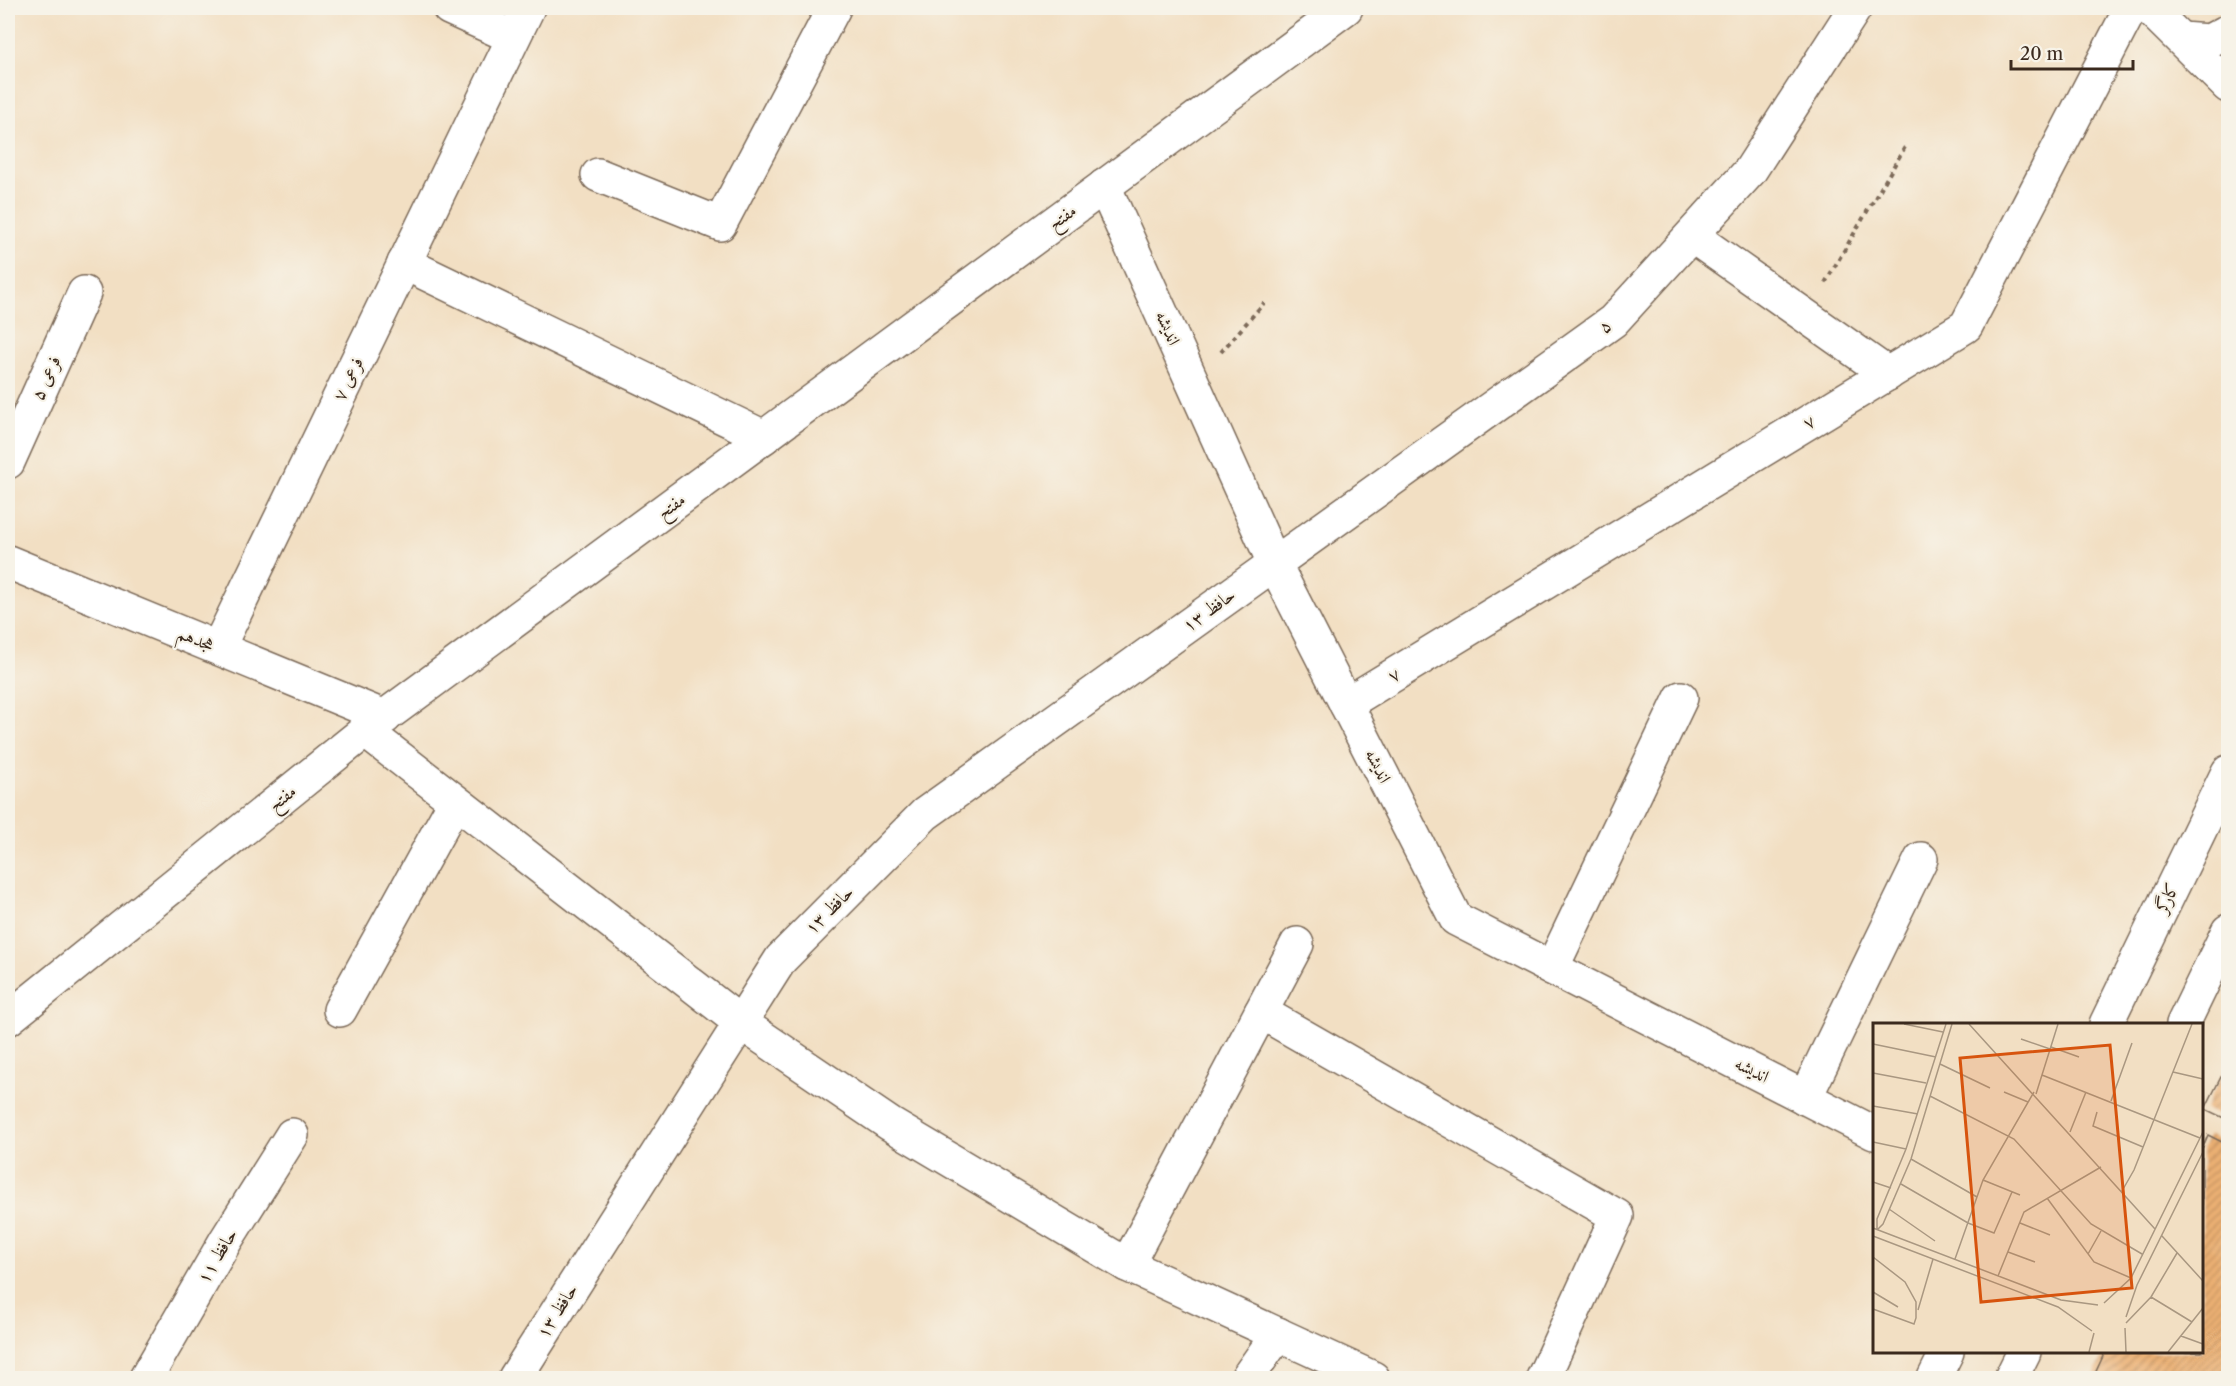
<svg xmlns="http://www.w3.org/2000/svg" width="2236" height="1386" font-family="'Libre Caslon Text',Amiri,serif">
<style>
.building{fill:url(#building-hatch)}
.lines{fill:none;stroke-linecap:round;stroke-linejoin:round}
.street-casing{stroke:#7b6958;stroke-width:36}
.primary-casing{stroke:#7b6958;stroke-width:36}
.path{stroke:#7b6958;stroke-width:4;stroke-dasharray:4.5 4.5;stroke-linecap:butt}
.street{stroke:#fff;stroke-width:33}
.primary{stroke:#fff;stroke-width:33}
.labels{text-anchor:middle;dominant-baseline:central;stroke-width:4.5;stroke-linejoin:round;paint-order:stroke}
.street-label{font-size:18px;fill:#3b2a1e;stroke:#f7f3e8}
.inset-road{fill:none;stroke:#a99781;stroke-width:1.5}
.view{fill:#d7540e;fill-opacity:0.15;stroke:#d7540e;stroke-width:3}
.inset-edge{fill:none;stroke:#3b2a1e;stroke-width:3}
</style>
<defs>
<pattern id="building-hatch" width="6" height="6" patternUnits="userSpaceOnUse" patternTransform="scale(1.5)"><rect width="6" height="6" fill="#ebb073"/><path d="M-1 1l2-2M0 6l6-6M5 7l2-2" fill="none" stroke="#c08f5e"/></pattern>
</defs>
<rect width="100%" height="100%" fill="#f7f3e8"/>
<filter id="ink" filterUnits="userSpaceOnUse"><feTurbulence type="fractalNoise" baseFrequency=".0167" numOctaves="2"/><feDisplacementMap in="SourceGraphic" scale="12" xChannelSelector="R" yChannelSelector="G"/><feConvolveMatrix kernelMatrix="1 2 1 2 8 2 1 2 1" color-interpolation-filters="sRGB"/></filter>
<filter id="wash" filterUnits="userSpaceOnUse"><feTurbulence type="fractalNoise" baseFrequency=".008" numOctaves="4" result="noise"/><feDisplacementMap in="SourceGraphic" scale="24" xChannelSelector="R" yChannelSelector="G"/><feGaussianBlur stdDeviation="1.35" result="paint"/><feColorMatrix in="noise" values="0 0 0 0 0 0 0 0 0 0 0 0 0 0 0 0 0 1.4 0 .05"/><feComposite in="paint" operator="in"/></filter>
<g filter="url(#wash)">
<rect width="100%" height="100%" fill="#f2dfc3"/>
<g id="blocks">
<g class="building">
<polygon points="2228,1063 2228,1120 2205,1109"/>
<polygon points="2208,1135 2228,1145 2228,1378 2093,1378 2105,1352 2202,1352 2202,1149"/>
</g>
</g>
</g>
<g filter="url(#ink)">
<use href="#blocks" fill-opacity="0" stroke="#7b6958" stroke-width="1.5"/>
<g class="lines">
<g class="street-casing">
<g id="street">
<polyline points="449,8 513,37"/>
<polyline points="598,175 720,224 834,8"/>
<polyline points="1104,186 1274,563 1456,919 1874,1133"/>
<polyline points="1692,236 1888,374"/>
<polyline points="404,263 764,437"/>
<polyline points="8,462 84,293"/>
<polyline points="8,562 385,717"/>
<polyline points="218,648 528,8"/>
<polyline points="1346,704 1966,326 2131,8"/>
<polyline points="365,731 741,1023 890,1124 1127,1265 1373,1378"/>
<polyline points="1552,968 1681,698"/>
<polyline points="340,1010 455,802"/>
<polyline points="1261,1012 1617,1216 1543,1378"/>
<polyline points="8,1019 365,731 1346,8"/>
<polyline points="1805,1098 1921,859"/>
<polyline points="1127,1265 1297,944"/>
<polyline points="146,1378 226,1240 292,1135"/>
<polyline points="515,1378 781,959 925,814 1613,321 1750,171 1855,8"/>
<polyline points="1247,1378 1278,1334"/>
</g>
</g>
<g class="primary-casing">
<g id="primary">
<polyline points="2149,8 2228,86"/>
<polyline points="2181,39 2209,41 2228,31"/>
<polyline points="2106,1024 2228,772"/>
<polyline points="2183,1024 2228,931"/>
<polyline points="1934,1378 1947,1352"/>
<polyline points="2011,1378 2024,1352"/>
</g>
</g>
<g class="path">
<polyline points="1825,283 1905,147"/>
<polyline points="1221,352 1264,303"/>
</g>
<use href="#street" class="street"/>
<use href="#primary" class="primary"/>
</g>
</g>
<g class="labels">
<g class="street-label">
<text transform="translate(1062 217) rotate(-36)">مفتح</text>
<text transform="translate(1605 326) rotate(-38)">۵</text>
<text transform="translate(1168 328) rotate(66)">اندیشه</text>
<text transform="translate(46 378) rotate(-66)">فرعی ۵</text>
<text transform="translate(348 379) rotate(-64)">فرعی ۷</text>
<text transform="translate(1809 422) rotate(-31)">۷</text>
<text transform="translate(671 506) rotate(-36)">مفتح</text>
<text transform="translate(1209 610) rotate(-36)">حافظ ۱۳</text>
<text transform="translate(196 639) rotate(22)">هجدهم</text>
<text transform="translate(1394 675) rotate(-31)">۷</text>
<text transform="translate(1378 766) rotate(63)">اندیشه</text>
<text transform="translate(282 798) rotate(-39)">مفتح</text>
<text transform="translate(2167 898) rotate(-64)">کارگر</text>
<text transform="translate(829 910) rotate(-45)">حافظ ۱۳</text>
<text transform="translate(1752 1070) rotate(27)">اندیشه</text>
<text transform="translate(217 1256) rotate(-59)">حافظ ۱۱</text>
<text transform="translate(557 1311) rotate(-58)">حافظ ۱۳</text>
</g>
</g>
<g transform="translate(1873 1023)">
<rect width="330" height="330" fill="#f2dfc3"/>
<path class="inset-road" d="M31,1L70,9M96,1L282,206M148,16L177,26M0,21L63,34M178,24L206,34M67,41L117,65M300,49L330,56M0,50L53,60M169,52L327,115M131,69L155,79M163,71L185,1M57,73L141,116L218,201L269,231M238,78L259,20M0,83L45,91M224,89L220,103L270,124M197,109L213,69M0,119L33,126M38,136L104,174M110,157L147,172M0,159L18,165M28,161L95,200L121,210L139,169M249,168L261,147L319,1M174,175L221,239L258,255M16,186L62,218M147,200L177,212M0,205L188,277L225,282M4,207L10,201L38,136L79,1M4,207V196L33,126L73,1M0,213L185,284L219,308M289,213L330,258M135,229L162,239M215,231L228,208M0,234L32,259L43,279V295L41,301L0,286M82,236L110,157L161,69M125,253L151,189L228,144M0,269L25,284M278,274L319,299M231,280L258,255L330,109M45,287L60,236M253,294L264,262L330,129M253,300L278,274L304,230M252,305L253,329M308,313L330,321M216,329L221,310M295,329L330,285"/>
<path class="view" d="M237,22L259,265L108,279L87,35Z"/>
<rect width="330" height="330" class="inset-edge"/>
</g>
<rect width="2236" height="1386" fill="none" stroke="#f7f3e8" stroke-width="30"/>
<path d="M2011 60v9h122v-9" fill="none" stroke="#3b2a1e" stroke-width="3"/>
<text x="2020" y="60" font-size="18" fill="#3b2a1e" stroke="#f7f3e8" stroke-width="4.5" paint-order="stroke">20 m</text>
</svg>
